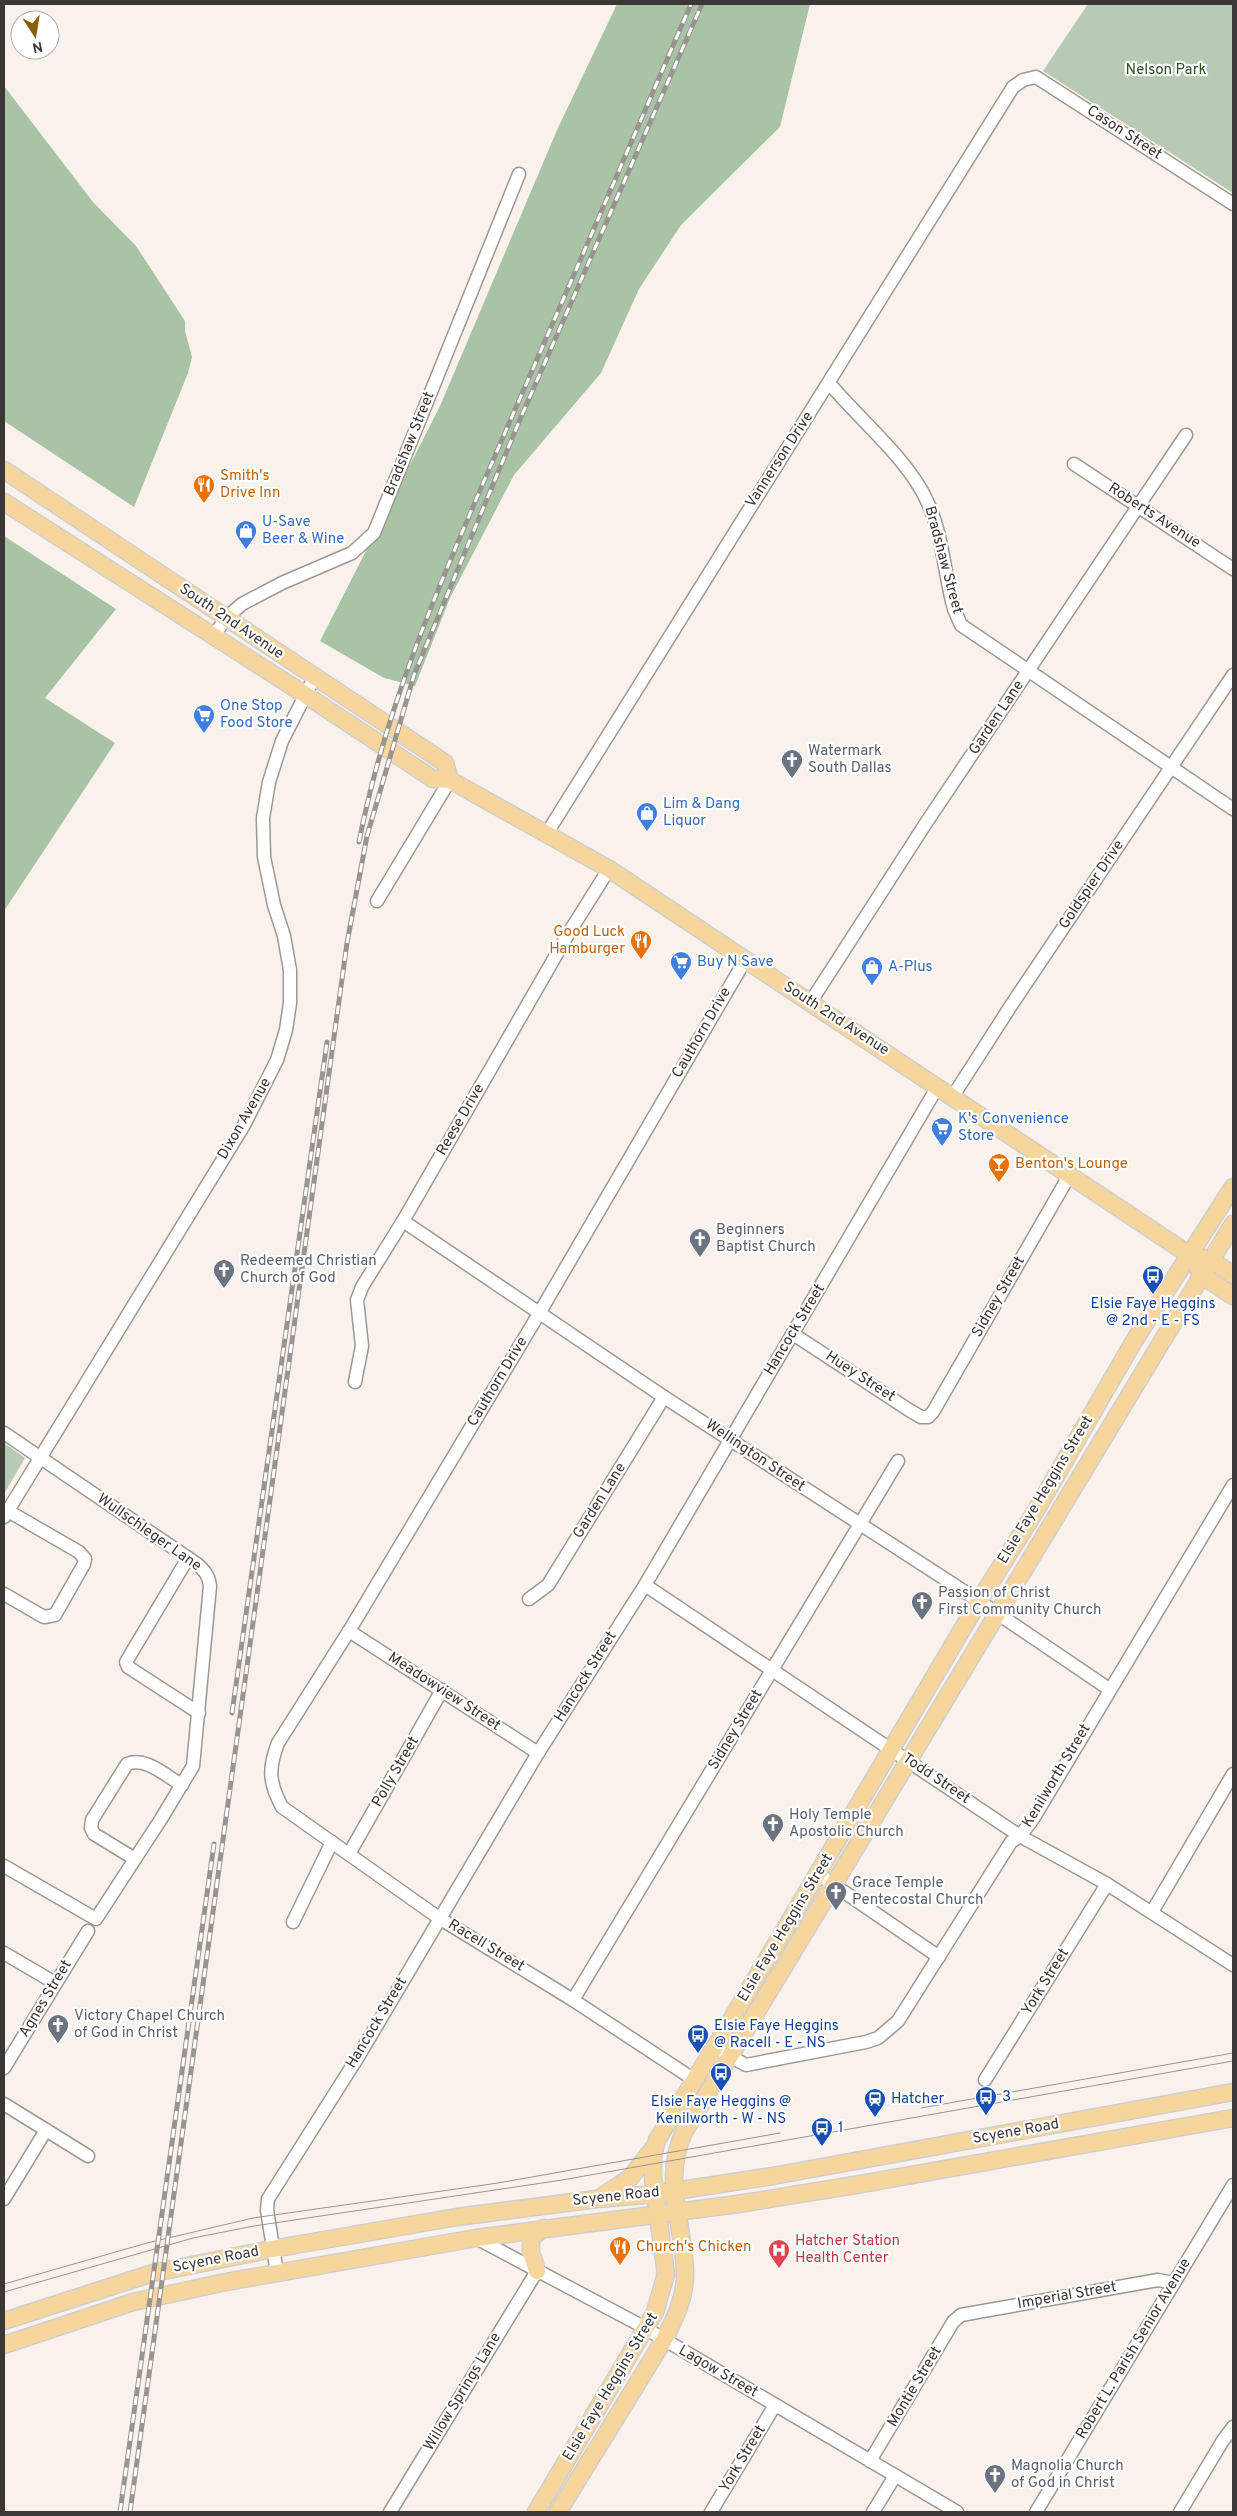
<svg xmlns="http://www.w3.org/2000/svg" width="1237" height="2516" font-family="Overpass,sans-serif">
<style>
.green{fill:#b8cab4}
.forest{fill:#a9c4a4}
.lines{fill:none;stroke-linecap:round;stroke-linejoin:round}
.minor-casing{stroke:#9e9893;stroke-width:15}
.major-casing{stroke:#d0cfcf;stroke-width:19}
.minor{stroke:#fff;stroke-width:12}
.major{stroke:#f7d69d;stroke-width:16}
.tram{stroke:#999490;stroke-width:1}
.rail-casing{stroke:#999490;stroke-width:5}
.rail{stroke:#fff;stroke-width:3;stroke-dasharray:9;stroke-linecap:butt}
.labels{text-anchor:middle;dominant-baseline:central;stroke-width:4.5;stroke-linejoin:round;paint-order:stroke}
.park-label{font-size:15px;fill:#2d5225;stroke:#fff}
.street-label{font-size:15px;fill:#3a3735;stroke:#fff}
.food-label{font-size:15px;fill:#c56008;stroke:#fff;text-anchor:start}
.shop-label{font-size:15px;fill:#366cbe;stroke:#fff;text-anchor:start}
.worship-label{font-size:15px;fill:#5b616d;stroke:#fff;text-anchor:start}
.transit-label{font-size:15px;fill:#164399;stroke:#fff;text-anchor:start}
.health-label{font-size:15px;fill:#be3a42;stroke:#fff;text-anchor:start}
</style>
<rect width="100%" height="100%" fill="#f9f2ec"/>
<g class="green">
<polygon points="1088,4 1233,4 1233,193 1043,71"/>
<polygon points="4,1443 25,1458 4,1494"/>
</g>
<g class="forest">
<polygon points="617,4 810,4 780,127 681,225 639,289 601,373 514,475 450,598 415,686 384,678 320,641 440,406 557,130"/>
<polygon points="4,86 93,202 136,246 185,321 185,331 192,357 188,373 134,507 4,421"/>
<polygon points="4,536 116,609 45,698 115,743 4,911"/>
</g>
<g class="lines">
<g class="minor-casing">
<g id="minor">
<path d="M829,383C859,419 908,459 927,501C943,534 944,574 954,609L961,625L1233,809"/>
<polyline points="1074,464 1233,569"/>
<polyline points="213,637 226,618 242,604 282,583 352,553 374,533 519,174"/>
<polyline points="547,833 1013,87 1023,80 1036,77 1233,204"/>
<polyline points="377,901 450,780"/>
<polyline points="810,1003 926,823 1186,435"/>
<polyline points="953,1096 1012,1004 1233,675"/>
<polyline points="403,1221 664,1397 979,1601 1109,1689"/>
<polyline points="793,1334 909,1410 921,1417 928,1417 933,1412 1069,1176"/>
<polyline points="355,1382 362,1346 357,1300 362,1287 403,1221 570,931 609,869"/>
<path d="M4,1433L197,1564C205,1571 209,1576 210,1586L193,1766L161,1819L96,1919L4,1866"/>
<polyline points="4,1517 244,1125 277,1060 286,1030 290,1003 290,970 284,936 274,905 264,857 263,818 269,782 282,741 314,678"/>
<polyline points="188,1558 126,1662 128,1667 199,1713"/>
<polyline points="645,1585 1020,1836 1107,1884 1233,1965"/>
<polyline points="4,1594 44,1617 55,1615 84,1564 85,1559 79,1552 8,1511"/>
<polyline points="529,1599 548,1585 664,1397"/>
<polyline points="349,1631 538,1753"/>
<polyline points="349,1854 442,1690"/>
<path d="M135,1859L94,1834L91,1828L92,1820L127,1764C145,1756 166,1776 182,1785"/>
<polyline points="818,1874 939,1957"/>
<polyline points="1152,1912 1233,1774"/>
<polyline points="293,1922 332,1842"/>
<polyline points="4,1953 55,1983"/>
<polyline points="573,2000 898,1461"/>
<polyline points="724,2053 746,2065 866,2042 878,2038 898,2021 1011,1842 1020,1836 1033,1819 1233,1485"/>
<polyline points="4,2068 88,1931"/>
<path d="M693,2079L573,2000L439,1918L282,1807C269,1783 268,1769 278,1743L349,1631L540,1312L740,969L744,958"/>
<polyline points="985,2080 1107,1884"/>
<polyline points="4,2104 88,2156"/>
<polyline points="4,2199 46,2130"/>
<polyline points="476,2238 638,2324 957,2512"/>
<polyline points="277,2273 267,2210 268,2199 358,2057 538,1753 645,1585 938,1086"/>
<polyline points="870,2461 953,2322 961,2315 1158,2280 1174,2283"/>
<polyline points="390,2512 537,2271"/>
<polyline points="711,2512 775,2405"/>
<polyline points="873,2512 895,2476"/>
<polyline points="1036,2512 1233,2185"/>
<polyline points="1180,2512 1222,2442 1233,2427"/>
</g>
</g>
<g class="major-casing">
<g id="major">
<polyline points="4,470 445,763 450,780"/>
<polyline points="4,502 304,694 433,779 450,780 609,869 1179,1248 1189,1254 1211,1260 1233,1275"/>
<polyline points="1197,1267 1201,1275 1233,1296"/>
<polyline points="601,2197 630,2178 655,2146"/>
<polyline points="537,2271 531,2252 531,2238 544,2228"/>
<polyline points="4,2321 153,2273 272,2249 457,2217 597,2199 655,2194 773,2176 1233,2092"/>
<polyline points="4,2345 133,2302 226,2282 476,2238 738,2204 861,2184 1233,2118"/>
<polyline points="536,2512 655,2312 666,2274 653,2178 653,2155 657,2140 715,2047 979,1601 1038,1507 1134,1341 1233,1187"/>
<path d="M558,2512L664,2340C674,2320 685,2299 685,2275C685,2226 661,2181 684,2132L1233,1224"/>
</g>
</g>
<use href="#minor" class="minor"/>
<use href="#major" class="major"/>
<g class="tram">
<polyline points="921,2108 1233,2053"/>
<polyline points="4,2284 147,2243 253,2218 498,2183 780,2133"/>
<polyline points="4,2292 193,2238 254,2226 562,2180 1233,2061"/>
</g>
<g class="rail-casing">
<g id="rail">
<path d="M359,842C387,697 449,563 507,428C569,287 630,145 691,4"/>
<polyline points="232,1713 327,1042"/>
<polyline points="120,2512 214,1844"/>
<polyline points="130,2512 347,943 367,836 414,675 521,417 702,4"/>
</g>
</g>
<use href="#rail" class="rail"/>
</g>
<defs>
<g id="restaurant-pin" transform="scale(1.125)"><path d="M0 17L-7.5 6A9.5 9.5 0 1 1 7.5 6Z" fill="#e8710a" stroke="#fff"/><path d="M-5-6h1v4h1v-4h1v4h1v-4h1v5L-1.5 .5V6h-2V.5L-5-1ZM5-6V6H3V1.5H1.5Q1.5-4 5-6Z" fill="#fff"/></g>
<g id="shop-pin" transform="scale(1.125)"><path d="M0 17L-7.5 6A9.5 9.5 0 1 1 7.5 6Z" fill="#3f7fe0" stroke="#fff"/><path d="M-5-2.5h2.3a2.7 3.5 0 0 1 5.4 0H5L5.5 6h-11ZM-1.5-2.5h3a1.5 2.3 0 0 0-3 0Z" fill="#fff"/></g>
<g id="supermarket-pin" transform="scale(1.125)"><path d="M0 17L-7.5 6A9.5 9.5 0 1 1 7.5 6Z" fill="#3f7fe0" stroke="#fff"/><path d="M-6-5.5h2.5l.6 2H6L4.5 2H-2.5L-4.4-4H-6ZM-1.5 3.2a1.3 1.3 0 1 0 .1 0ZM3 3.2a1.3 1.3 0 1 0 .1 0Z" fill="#fff"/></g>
<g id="church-pin" transform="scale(1.125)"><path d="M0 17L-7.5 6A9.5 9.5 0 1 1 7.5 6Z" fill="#6b7280" stroke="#fff"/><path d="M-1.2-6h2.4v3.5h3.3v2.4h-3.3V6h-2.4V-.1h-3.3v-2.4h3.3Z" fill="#fff"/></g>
<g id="bar-pin" transform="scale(1.125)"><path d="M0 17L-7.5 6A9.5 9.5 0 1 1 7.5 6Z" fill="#e8710a" stroke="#fff"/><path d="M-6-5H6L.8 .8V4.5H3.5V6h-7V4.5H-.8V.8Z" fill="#fff"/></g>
<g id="bus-pin" transform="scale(1.125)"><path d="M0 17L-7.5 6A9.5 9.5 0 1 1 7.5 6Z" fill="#1a4fb4" stroke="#fff"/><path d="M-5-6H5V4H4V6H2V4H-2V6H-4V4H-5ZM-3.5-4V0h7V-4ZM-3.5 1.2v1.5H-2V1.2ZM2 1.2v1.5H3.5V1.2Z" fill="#fff"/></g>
<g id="station-pin" transform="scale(1.125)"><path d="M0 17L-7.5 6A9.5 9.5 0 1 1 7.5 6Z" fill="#1a4fb4" stroke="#fff"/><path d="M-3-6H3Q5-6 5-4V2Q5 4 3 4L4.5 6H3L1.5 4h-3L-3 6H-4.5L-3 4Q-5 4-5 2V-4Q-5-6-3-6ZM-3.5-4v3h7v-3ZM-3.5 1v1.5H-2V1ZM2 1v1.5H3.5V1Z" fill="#fff"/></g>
<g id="hospital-pin" transform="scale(1.125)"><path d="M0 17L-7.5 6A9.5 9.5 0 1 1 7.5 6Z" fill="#e0444e" stroke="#fff"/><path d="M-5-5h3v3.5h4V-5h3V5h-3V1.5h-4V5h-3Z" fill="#fff"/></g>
</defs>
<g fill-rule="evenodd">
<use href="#restaurant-pin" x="204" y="485"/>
<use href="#shop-pin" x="246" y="531"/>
<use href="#supermarket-pin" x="204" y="715"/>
<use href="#church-pin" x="792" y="760"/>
<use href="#shop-pin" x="647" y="813"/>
<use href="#restaurant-pin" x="641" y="941"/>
<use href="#supermarket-pin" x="681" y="962"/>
<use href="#shop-pin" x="872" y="967"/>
<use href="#supermarket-pin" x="942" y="1128"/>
<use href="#bar-pin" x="999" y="1164"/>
<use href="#church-pin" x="700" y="1239"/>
<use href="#church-pin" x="224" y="1270"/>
<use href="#bus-pin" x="1153" y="1276"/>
<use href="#church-pin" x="922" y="1602"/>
<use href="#church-pin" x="773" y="1824"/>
<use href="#church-pin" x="836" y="1892"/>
<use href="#church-pin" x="58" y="2025"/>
<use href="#bus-pin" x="698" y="2035"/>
<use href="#bus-pin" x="721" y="2073"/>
<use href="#bus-pin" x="986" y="2097"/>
<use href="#station-pin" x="875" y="2099"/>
<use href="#bus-pin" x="822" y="2128"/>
<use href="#restaurant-pin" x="620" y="2247"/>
<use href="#hospital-pin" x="779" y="2250"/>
<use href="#church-pin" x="995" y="2475"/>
</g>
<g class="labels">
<g class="park-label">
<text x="1166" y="70">Nelson Park</text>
</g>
<g class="street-label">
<text transform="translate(1124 133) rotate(33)">Cason Street</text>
<text transform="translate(410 444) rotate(-68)">Bradshaw Street</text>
<text transform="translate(780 460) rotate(-57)">Vannerson Drive</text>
<text transform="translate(1154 516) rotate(33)">Roberts Avenue</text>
<text transform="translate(943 560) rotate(75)">Bradshaw Street</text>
<text transform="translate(231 622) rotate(34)">South 2nd Avenue</text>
<text transform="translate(997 718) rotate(-56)">Garden Lane</text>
<text transform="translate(1092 885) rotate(-56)">Goldspier Drive</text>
<text transform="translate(836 1019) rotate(33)">South 2nd Avenue</text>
<text transform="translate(702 1033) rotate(-60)">Cauthorn Drive</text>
<text transform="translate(245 1119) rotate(-60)">Dixon Avenue</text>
<text transform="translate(461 1120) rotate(-60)">Reese Drive</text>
<text transform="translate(999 1297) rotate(-60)">Sidney Street</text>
<text transform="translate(795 1330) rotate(-59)">Hancock Street</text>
<text transform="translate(860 1377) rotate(33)">Huey Street</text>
<text transform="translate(498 1382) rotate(-59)">Cauthorn Drive</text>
<text transform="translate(755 1456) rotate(34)">Wellington Street</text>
<text transform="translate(1046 1490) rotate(-59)">Elsie Faye Heggins Street</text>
<text transform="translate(600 1501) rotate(-58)">Garden Lane</text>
<text transform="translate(149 1533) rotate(35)">Wullschleger Lane</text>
<text transform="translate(586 1677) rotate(-58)">Hancock Street</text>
<text transform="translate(444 1692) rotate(33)">Meadowview Street</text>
<text transform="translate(736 1730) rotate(-59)">Sidney Street</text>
<text transform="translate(396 1772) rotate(-60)">Polly Street</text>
<text transform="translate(1057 1776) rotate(-59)">Kenilworth Street</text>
<text transform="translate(936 1779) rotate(34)">Todd Street</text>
<text transform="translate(786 1928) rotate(-59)">Elsie Faye Heggins Street</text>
<text transform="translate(486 1946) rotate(31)">Racell Street</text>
<text transform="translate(1046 1982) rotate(-58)">York Street</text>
<text transform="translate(46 1999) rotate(-59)">Agnes Street</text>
<text transform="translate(377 2023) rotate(-59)">Hancock Street</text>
<text transform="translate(1016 2132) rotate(-10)">Scyene Road</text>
<text transform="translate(616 2197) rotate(-6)">Scyene Road</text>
<text transform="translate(216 2260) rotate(-11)">Scyene Road</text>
<text transform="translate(1067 2296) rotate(-10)">Imperial Street</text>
<text transform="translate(1134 2349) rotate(-59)">Robert L. Parish Senior Avenue</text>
<text transform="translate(718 2372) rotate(30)">Lagow Street</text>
<text transform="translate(611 2387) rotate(-59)">Elsie Faye Heggins Street</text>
<text transform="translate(915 2387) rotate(-59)">Montie Street</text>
<text transform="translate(463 2392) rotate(-59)">Willow Springs Lane</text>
<text transform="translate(743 2459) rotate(-59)">York Street</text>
</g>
<g class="food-label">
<text x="220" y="476">Smith's<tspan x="220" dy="17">Drive Inn</tspan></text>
<text x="625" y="932" text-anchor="end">Good Luck<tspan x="625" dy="17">Hamburger</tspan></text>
<text x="1015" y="1164">Benton's Lounge</text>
<text x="636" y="2247">Church's Chicken</text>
</g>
<g class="shop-label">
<text x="262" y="522">U-Save<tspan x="262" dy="17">Beer &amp; Wine</tspan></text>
<text x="220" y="706">One Stop<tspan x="220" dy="17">Food Store</tspan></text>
<text x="663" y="804">Lim &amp; Dang<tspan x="663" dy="17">Liquor</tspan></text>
<text x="697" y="962">Buy N Save</text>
<text x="888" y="967">A-Plus</text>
<text x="958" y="1119">K's Convenience<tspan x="958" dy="17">Store</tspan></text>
</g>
<g class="worship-label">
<text x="808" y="751">Watermark<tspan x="808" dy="17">South Dallas</tspan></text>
<text x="716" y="1230">Beginners<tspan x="716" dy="17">Baptist Church</tspan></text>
<text x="240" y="1261">Redeemed Christian<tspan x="240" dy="17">Church of God</tspan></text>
<text x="938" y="1593">Passion of Christ<tspan x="938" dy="17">First Community Church</tspan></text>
<text x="789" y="1815">Holy Temple<tspan x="789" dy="17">Apostolic Church</tspan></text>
<text x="852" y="1883">Grace Temple<tspan x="852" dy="17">Pentecostal Church</tspan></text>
<text x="74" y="2016">Victory Chapel Church<tspan x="74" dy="17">of God in Christ</tspan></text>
<text x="1011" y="2466">Magnolia Church<tspan x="1011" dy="17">of God in Christ</tspan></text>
</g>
<g class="transit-label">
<text x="1153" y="1304" text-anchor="middle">Elsie Faye Heggins<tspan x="1153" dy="17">@ 2nd - E - FS</tspan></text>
<text x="714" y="2026">Elsie Faye Heggins<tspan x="714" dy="17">@ Racell - E - NS</tspan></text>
<text x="1002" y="2097">3</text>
<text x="891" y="2099">Hatcher</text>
<text x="721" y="2102" text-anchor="middle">Elsie Faye Heggins @<tspan x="721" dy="17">Kenilworth - W - NS</tspan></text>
<text x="838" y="2128">1</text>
</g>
<g class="health-label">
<text x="795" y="2241">Hatcher Station<tspan x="795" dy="17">Health Center</tspan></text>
</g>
</g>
<rect width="1237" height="2516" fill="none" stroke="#3a3735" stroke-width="10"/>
<g transform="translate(35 35) rotate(168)"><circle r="24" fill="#ffffff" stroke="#b0afae"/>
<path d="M0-4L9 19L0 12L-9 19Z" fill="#895f00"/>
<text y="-8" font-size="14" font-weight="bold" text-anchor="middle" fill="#3a3735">N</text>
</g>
</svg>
